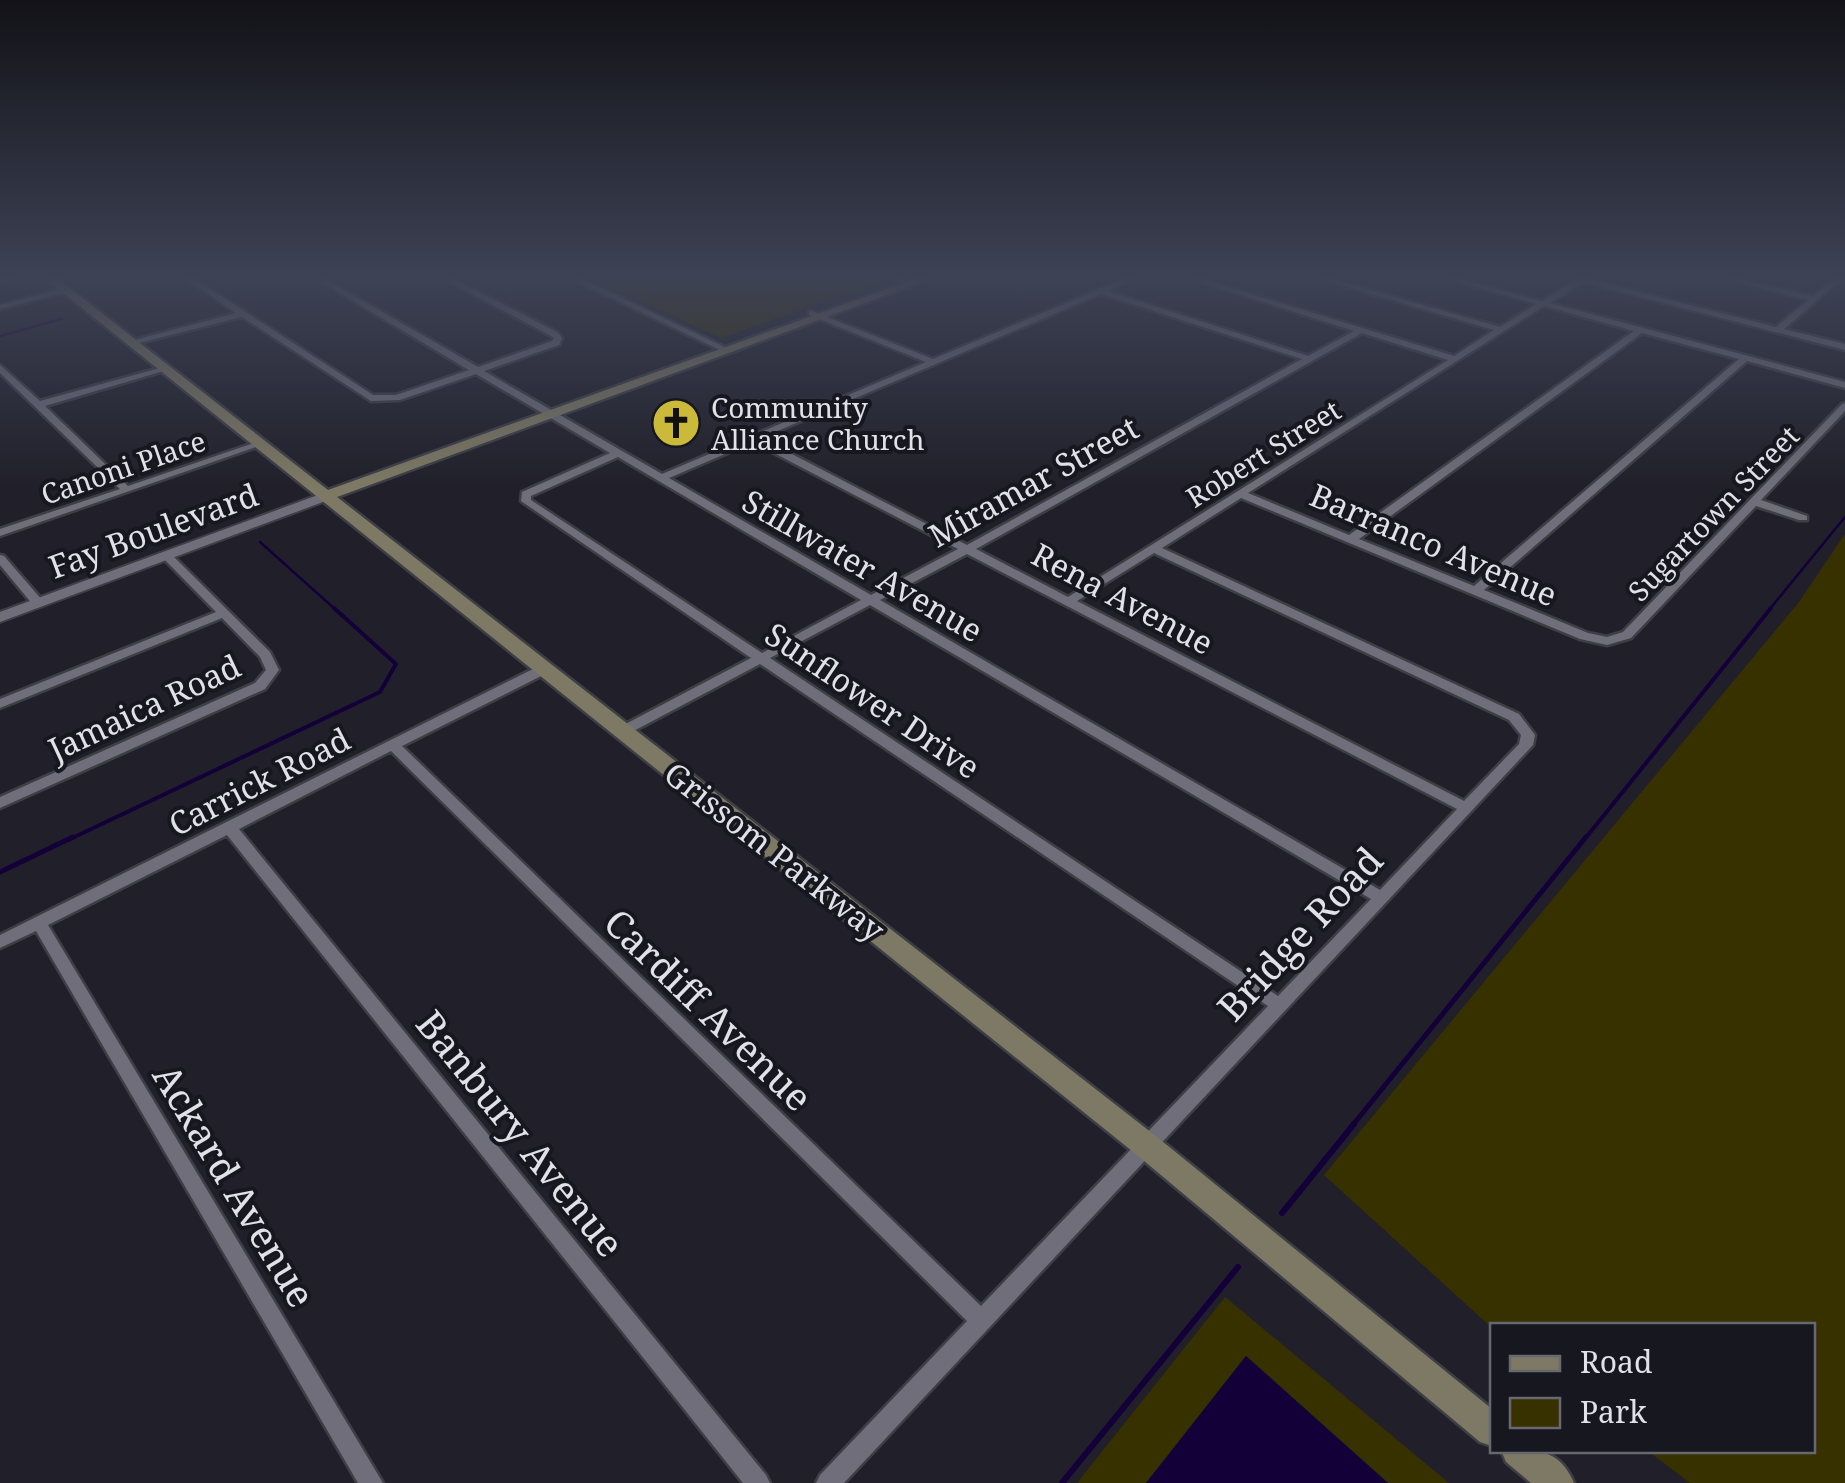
<svg xmlns="http://www.w3.org/2000/svg" width="1845" height="1483" font-family="'Noto Serif',serif">
<style>
.green{fill:#373100}
.water{fill:#130039}
.lines{fill:none;stroke-linecap:round;stroke-linejoin:round}
.stream-far3{stroke:#130039;stroke-width:2.5}
.stream-far2{stroke:#130039;stroke-width:4}
.stream-far1{stroke:#130039;stroke-width:5}
.stream{stroke:#130039;stroke-width:6}
.minor-casing{stroke:#3e3e45;stroke-width:5}
.tertiary-casing{stroke:#3e3e45;stroke-width:4}
.secondary-casing{stroke:#3e3e45;stroke-width:5}
.minor{fill:#6f6e7a;fill-rule:evenodd}
.tertiary{fill:#6f6e7a;fill-rule:evenodd}
.secondary{fill:#7e7964;fill-rule:evenodd}
.labels{text-anchor:middle;dominant-baseline:central;stroke-width:8;stroke-linejoin:round;paint-order:stroke}
.far-poi-label{font-size:28px;fill:#e1e1e8;stroke:#171720;text-anchor:start}
.far-street-label{font-size:28px;fill:#e1e1e8;stroke:#171720}
.street-label{font-size:32px;fill:#e1e1e8;stroke:#171720}
.near-street-label{font-size:38px;fill:#e1e1e8;stroke:#171720}
</style>
<rect width="100%" height="100%" fill="#21202a"/>
<g class="green">
<polygon points="593,279 888,279 721,338"/>
<polygon points="1845,534 1845,1483 1690,1483 1648,1451 1812,1450 1812,1326 1492,1328 1324,1175 1799,602"/>
<polygon points="1225,1297 1449,1483 1388,1483 1246,1356 1146,1483 1077,1483"/>
</g>
<polygon class="water" points="1246,1356 1388,1483 1146,1483"/>
<g class="lines">
<g class="stream-far3">
<polyline points="0,336 61,319"/>
<polyline points="260,542 336,610"/>
<polyline points="1769,610 1845,517"/>
</g>
<g class="stream-far2">
<polyline points="68,840 380,692 396,664 334,608"/>
<polyline points="1584,840 1771,608"/>
</g>
<g class="stream-far1">
<polyline points="0,872 73,837"/>
<polyline points="1352,1126 1586,837"/>
</g>
<g class="stream">
<polyline points="1282,1213 1354,1124"/>
<polyline points="1062,1483 1238,1267"/>
</g>
<g class="minor-casing">
<g id="minor">
<polygon points="0,279 15,279 0,283"/>
<path d="M186,279H195L373,395H396L469,370L316,279H325L478,367L552,341L554,338L551,336L444,279H454L557,332L562,338L559,345L484,371L662,474L926,362L809,315V311H812L933,359L1123,279H1133L1108,291L1308,356L1354,331L1191,279H1202L1454,356L1494,330L1320,279H1332L1500,327L1536,304L1448,279H1460L1542,301L1577,279H1589L1776,327L1808,300L1727,279H1740L1813,296L1834,279H1842L1784,329L1845,344V350L1583,282L1550,303L1845,382V388L1747,361L1484,590L1588,633L1607,637L1623,632L1842,404L1845,403V411L1761,500L1807,516V520H1799L1756,506L1631,638L1607,645L1580,639L1241,498L1162,548L1519,714L1535,735L1533,745L844,1483H816L820,1475L967,1321L391,751L239,829L766,1475L770,1483H743L227,835L48,925L383,1483H358L36,931L0,948V935L539,666H549L550,669L549,672L402,746L981,1306L1268,1006L760,664L628,734H618L616,731L618,728L751,658L521,501L522,492L610,453L476,374L400,400L371,401L242,317L131,345V341L236,313ZM1101,294L1302,359L967,545L761,438ZM1544,306L1634,331L1349,535L1248,493ZM1362,333L1448,360L1068,597L976,549ZM1642,333L1739,359L1474,586L1359,539ZM753,442L958,549L871,595L669,478ZM618,457L861,600L762,653L531,500V496ZM1154,553L1509,720L1521,735L1519,744L1464,801L1077,601ZM967,554L1457,809L1380,890L880,600ZM870,605L1371,899L1278,996L770,658Z"/>
<polygon points="572,279 582,279 733,351 726,353"/>
<polygon points="891,279 902,279 914,284 910,286"/>
<polygon points="65,288 68,288 68,292 0,309 0,305"/>
<polygon points="0,365 40,401 167,366 167,370 45,406 128,486 257,442 265,444 0,536 0,529 120,489 0,373"/>
<polygon points="166,552 170,553 270,652 279,670 265,689 0,808 0,797 255,683 266,670 260,657 222,618 0,708 0,699 216,612 162,557 160,555"/>
<polygon points="0,555 4,556 42,600 44,603 42,606 34,606 0,565"/>
</g>
</g>
<g class="tertiary-casing">
<polygon id="tertiary" points="326,492 331,493 331,499 0,622 0,612"/>
</g>
<g class="secondary-casing">
<g id="secondary">
<polygon points="46,279 58,279 328,490 915,279 930,279 337,497 1157,1137 1492,1409 1492,1446 1480,1442 1137,1155"/>
<path d="M1501,1450C1534,1450 1559,1447 1574,1483H1531L1506,1462Z"/>
</g>
</g>
<use href="#minor" class="minor"/>
<use href="#tertiary" class="tertiary"/>
<use href="#secondary" class="secondary"/>
</g>
<linearGradient id="sky" x2="0" y2="1"><stop stop-color="#121217"/><stop offset="0.57" stop-color="#3d4255"/><stop offset="1" stop-color="#3d4255" stop-opacity="0"/></linearGradient>
<rect width="1845" height="486" fill="url(#sky)"/>
<defs>
<g id="church-disc" transform="scale(2.5)"><circle r="9.5" fill="#cbba39" stroke="#171720"/><path d="M-1.2-6h2.4v3.5h3.3v2.4h-3.3V6h-2.4V-.1h-3.3v-2.4h3.3Z" fill="#111"/></g>
</defs>
<g fill-rule="evenodd">
<use href="#church-disc" x="676" y="423"/>
</g>
<g class="labels">
<g class="far-poi-label">
<text x="711" y="407">Community<tspan x="711" dy="32">Alliance Church</tspan></text>
</g>
<g class="far-street-label">
<text transform="translate(1263 453) rotate(-32)">Robert Street</text>
<text transform="translate(123 467) rotate(-19)">Canoni Place</text>
<text transform="translate(1713 513) rotate(-46)">Sugartown Street</text>
</g>
<g class="street-label">
<text transform="translate(1033 481) rotate(-29)">Miramar Street</text>
<text transform="translate(153 530) rotate(-20)">Fay Boulevard</text>
<text transform="translate(1434 544) rotate(23)">Barranco Avenue</text>
<text transform="translate(863 565) rotate(30)">Stillwater Avenue</text>
<text transform="translate(1123 598) rotate(28)">Rena Avenue</text>
<text transform="translate(873 700) rotate(34)">Sunflower Drive</text>
<text transform="translate(144 707) rotate(-25)">Jamaica Road</text>
<text transform="translate(259 781) rotate(-27)">Carrick Road</text>
<text transform="translate(775 851) rotate(38)">Grissom Parkway</text>
</g>
<g class="near-street-label">
<text transform="translate(1299 933) rotate(-47)">Bridge Road</text>
<text transform="translate(709 1009) rotate(44)">Cardiff Avenue</text>
<text transform="translate(521 1133) rotate(51)">Banbury Avenue</text>
<text transform="translate(235 1185) rotate(59)">Ackard Avenue</text>
</g>
</g>
<rect x="1490" y="1323" width="325" height="130" fill="#171720" stroke="#686870" stroke-width="2.5"/>
<rect x="1510" y="1356" width="50" height="15" fill="#7e7964" stroke="#686870" stroke-width="2.5"/>
<text x="1580" y="1373" font-size="30" fill="#e1e1e8">Road</text>
<rect x="1510" y="1398" width="50" height="30" fill="#373100" stroke="#686870" stroke-width="2.5"/>
<text x="1580" y="1423" font-size="30" fill="#e1e1e8">Park</text>
</svg>
